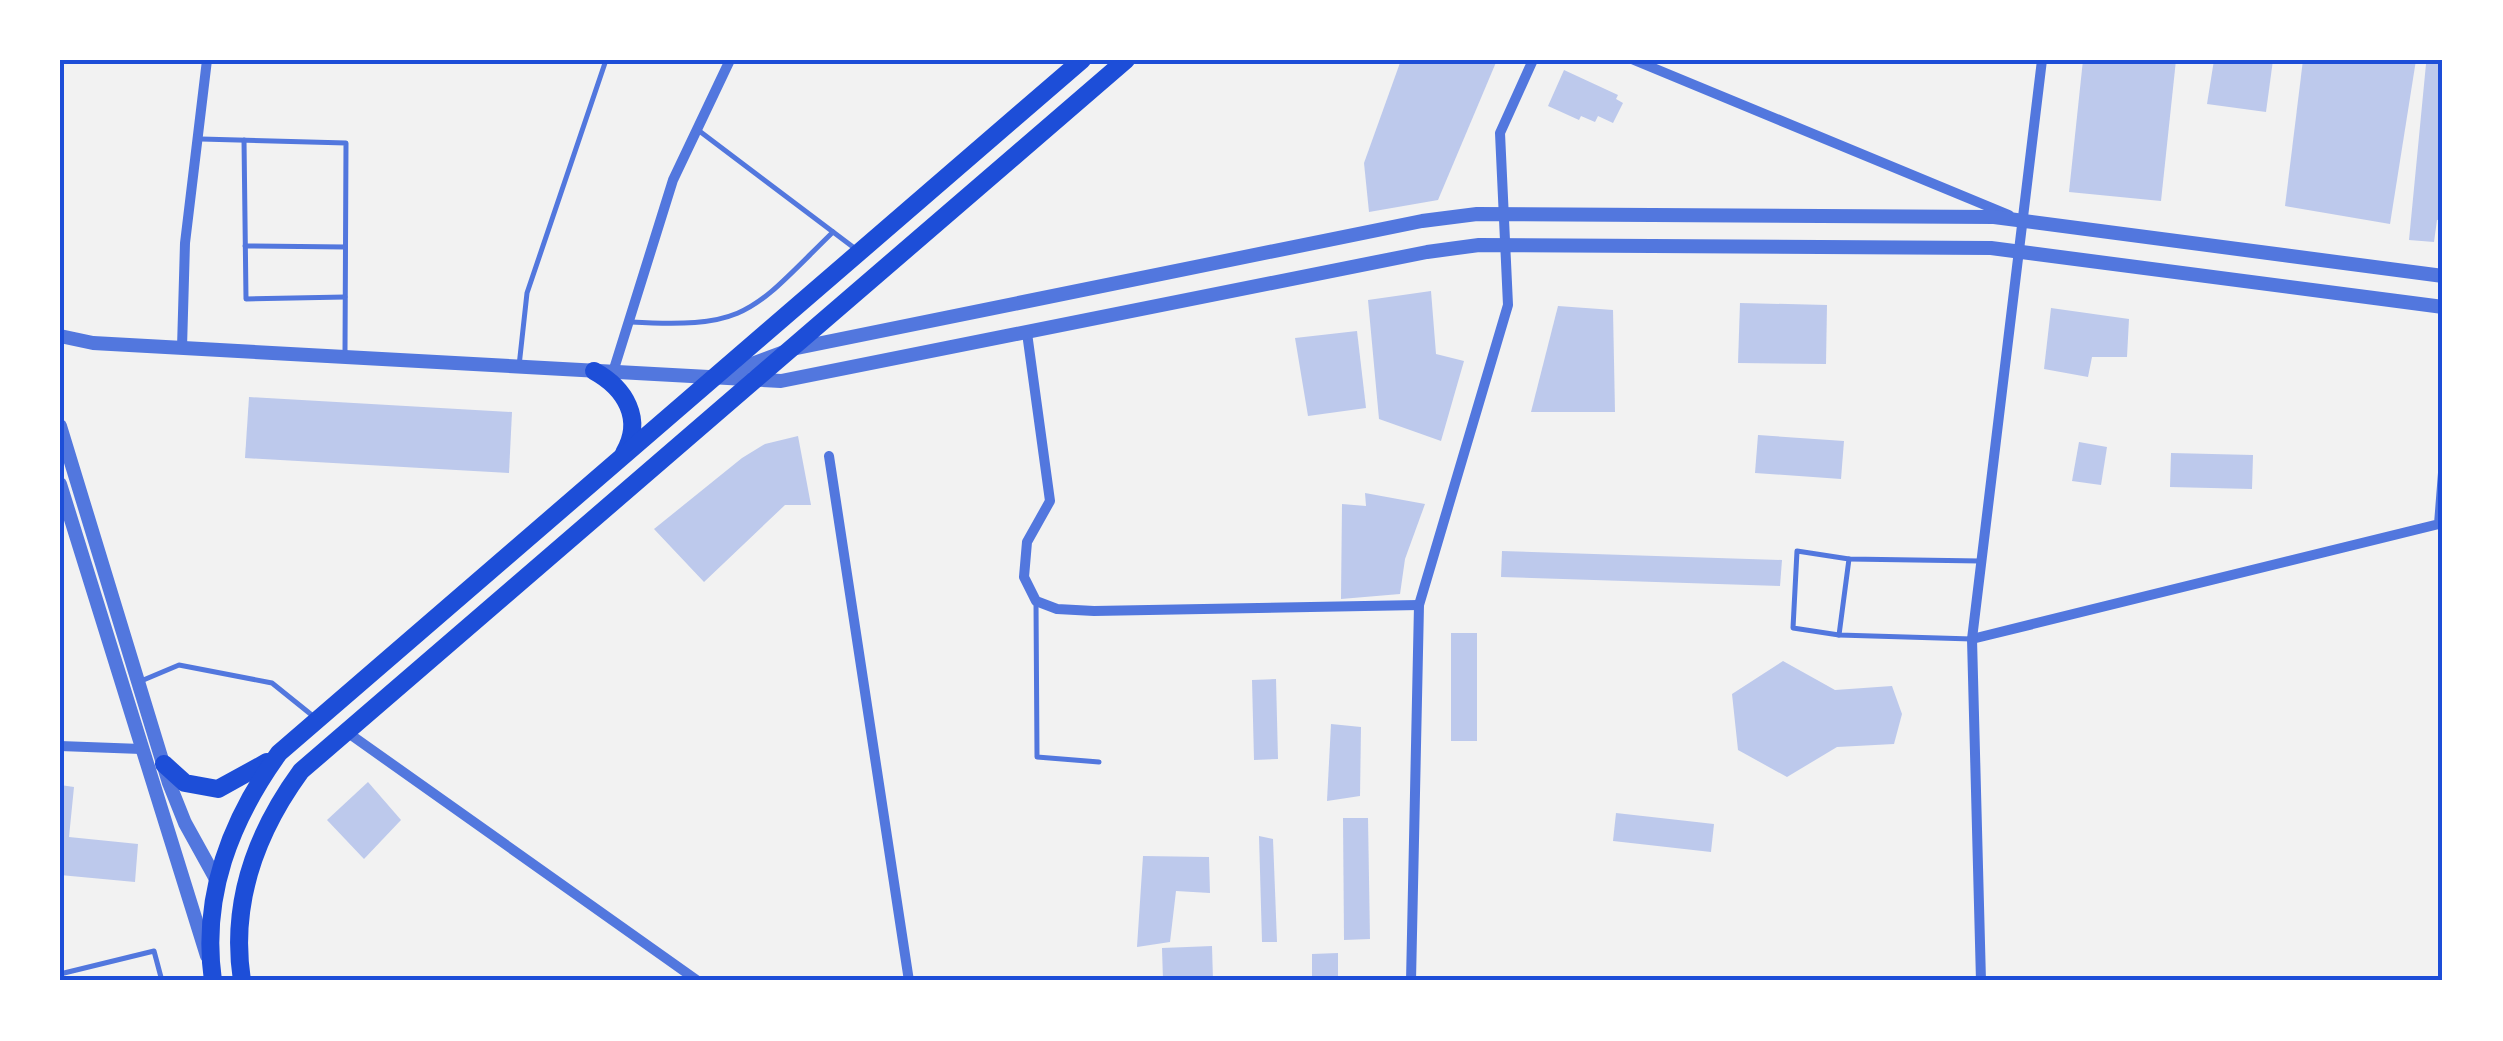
<svg xmlns="http://www.w3.org/2000/svg" width="2503" height="1041" font-family="'Nunito Sans',sans-serif">
<style>
.building{fill:#bdc9ec}
.lines{fill:none;stroke-linecap:round;stroke-linejoin:round}
.service{stroke:#5277de;stroke-width:5}
.minor{stroke:#5277de;stroke-width:10}
.tertiary{stroke:#5277de;stroke-width:14}
.primary{stroke:#1d4ed8;stroke-width:18}
.neatline{fill:none;stroke:#1d4ed8;stroke-width:4}
</style>
<rect width="100%" height="100%" fill="#f2f2f2"/>
<g class="building">
<polygon points="1401,60 1497,60 1438,200 1369,212 1364,163"/>
<polygon points="2083,60 2176,60 2161,201 2069,192"/>
<polygon points="2214,60 2273,60 2266,112 2207,104"/>
<polygon points="2303,60 2416,60 2390,224 2285,206"/>
<polygon points="2432,60 2443,60 2443,219 2437,220 2434,242 2409,240 2426,64"/>
<polygon points="1564,70 1618,95 1616,99 1623,103 1613,123 1598,116 1595,122 1581,116 1579,120 1548,106"/>
<polygon points="1431,291 1436,354 1464,361 1441,441 1379,419 1368,300"/>
<polygon points="1740,303 1827,305 1826,364 1738,363"/>
<polygon points="1558,306 1613,310 1615,412 1531,412"/>
<polygon points="2051,308 2129,319 2127,357 2092,357 2088,377 2044,369"/>
<polygon points="1357,331 1366,408 1308,416 1295,338"/>
<polygon points="249,397 512,412 509,473 245,458"/>
<polygon points="1758,435 1844,441 1841,479 1755,473"/>
<polygon points="798,436 811,505 785,505 704,582 654,529 742,458 765,444"/>
<polygon points="2079,442 2107,447 2101,485 2072,481"/>
<polygon points="2171,453 2253,455 2252,489 2170,487"/>
<polygon points="1365,493 1425,504 1405,559 1400,594 1341,599 1342,504 1366,506"/>
<polygon points="1502,551 1782,560 1780,586 1501,577"/>
<rect x="1451" y="633" width="26" height="108"/>
<polygon points="1783,661 1835,690 1892,686 1902,714 1894,744 1837,747 1787,777 1738,750 1732,694"/>
<polygon points="1276,679 1278,759 1254,760 1252,680"/>
<polygon points="1331,724 1361,727 1360,796 1327,801"/>
<polygon points="368,782 401,820 364,859 327,820"/>
<polygon points="60,785 74,787 69,837 138,844 135,882 60,875"/>
<polygon points="1616,813 1714,824 1711,852 1613,841"/>
<polygon points="1343,818 1368,818 1370,939 1344,940"/>
<polygon points="1259,836 1273,839 1277,942 1262,942"/>
<polygon points="1143,856 1209,857 1210,893 1176,891 1170,942 1137,947"/>
<polygon points="1212,946 1213,981 1163,981 1162,948"/>
<polygon points="1338,953 1338,981 1312,981 1312,954"/>
</g>
<g class="lines">
<g class="service">
<polyline points="698,130 857,250"/>
<polyline points="201,139 346,143 345,352"/>
<polyline points="244,140 246,299 345,297"/>
<polyline points="245,246 345,247"/>
<path d="M631,322C749,329 752,311 833,232"/>
<polyline points="519,366 527,293 605,63 600,60"/>
<polyline points="1036,602 1037,757 1099,762"/>
<polyline points="1839,635 1849,559"/>
<polyline points="1972,639 1839,635 1793,628 1797,551 1849,559 1980,561"/>
<polyline points="141,681 179,665 272,683 313,716"/>
<polyline points="60,974 154,951 162,981"/>
</g>
<g class="minor">
<polyline points="1634,60 2009,215"/>
<polyline points="1027,333 1050,501 1027,542 1024,577 1036,601 1057,609 1094,611 1419,605"/>
<polyline points="182,348 185,243 207,60"/>
<polyline points="613,372 673,180 730,60"/>
<polyline points="829,456 909,981"/>
<polyline points="1972,639 2439,524 2443,473"/>
<polyline points="344,730 698,981"/>
<polyline points="60,746 141,749"/>
<polyline points="1411,981 1419,605 1508,305 1500,133 1533,60"/>
<polyline points="1981,981 1972,639 2042,60"/>
</g>
<g class="tertiary">
<polyline points="60,336 93,343 781,381 1427,252 1479,245 1991,248 2443,307"/>
<polyline points="720,376 792,349 1422,221 1477,214 1994,217 2443,276"/>
<polyline points="60,426 169,783 185,823 216,879"/>
<polyline points="60,484 207,956"/>
</g>
<g class="primary">
<path d="M594,371C625,388 644,419 624,453"/>
<polyline points="164,764 185,783 218,789 267,762"/>
<path d="M213,981C201,896 230,821 279,753L1082,60"/>
<path d="M242,981C230,903 255,834 301,771L1126,60"/>
</g>
</g>
<rect width="2503" height="1041" fill="none" stroke="#ffffff" stroke-width="125"/>
<rect x="62" y="62" width="2378" height="916" class="neatline"/>
</svg>
